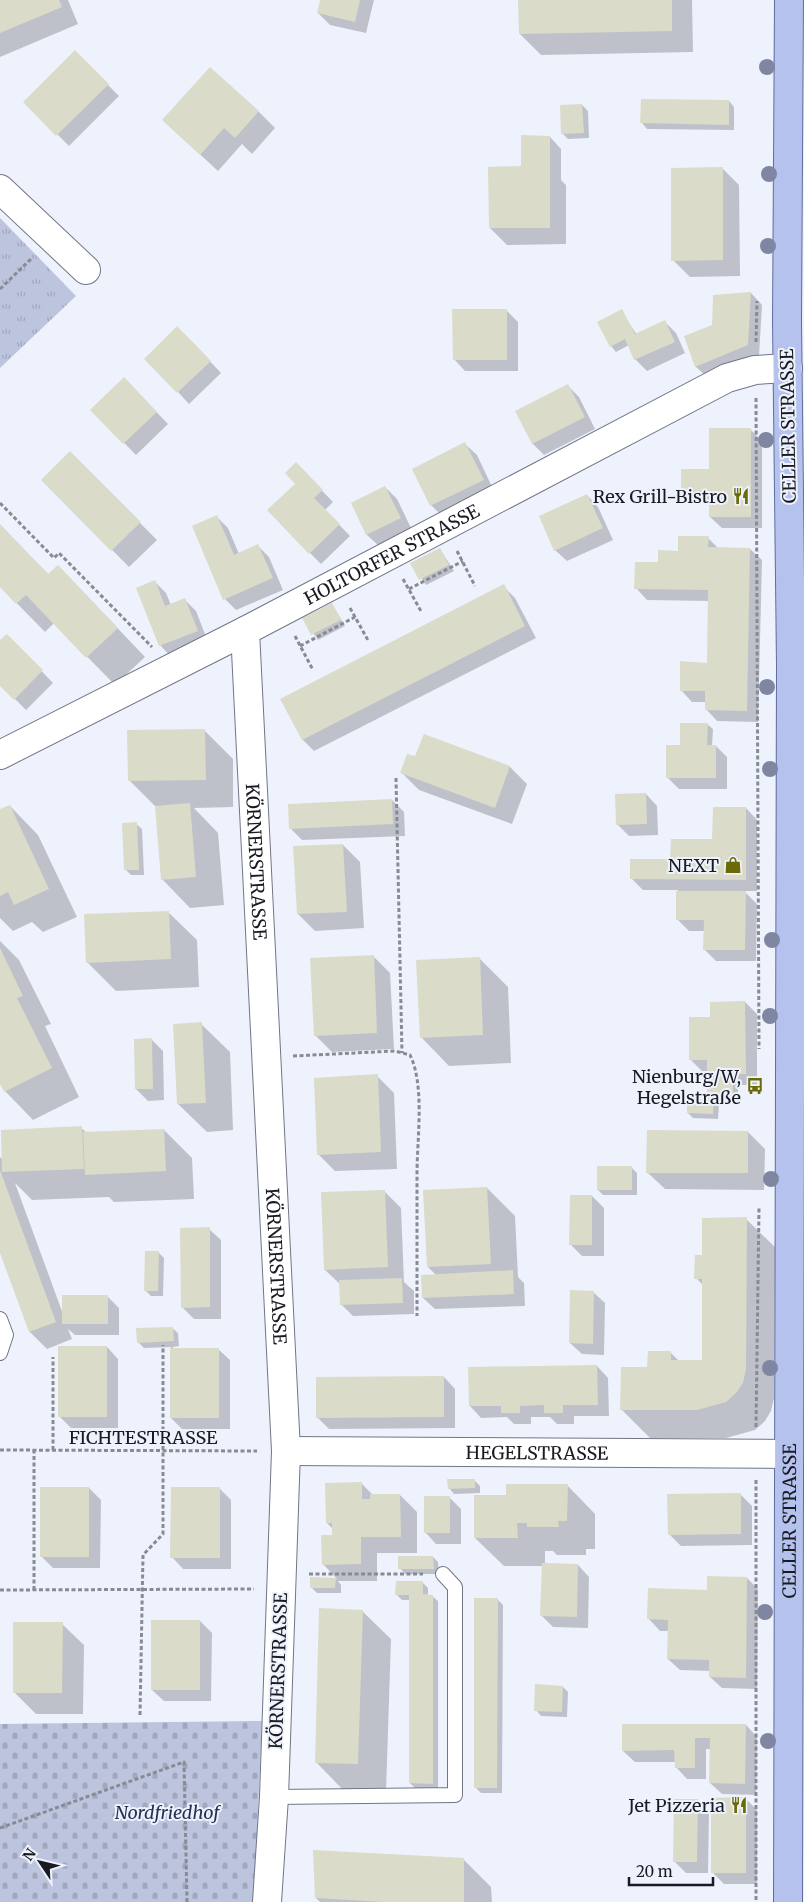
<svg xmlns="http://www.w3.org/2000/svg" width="804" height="1902" font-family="Merriweather,serif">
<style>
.cemetery{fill:url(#cemetery-stones)}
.park{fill:url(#park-tufts)}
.shadow{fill:#0003}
.building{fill:#dadbc9}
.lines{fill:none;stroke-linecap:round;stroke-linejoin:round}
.service-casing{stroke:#717686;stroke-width:16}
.minor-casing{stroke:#717686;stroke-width:30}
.primary-casing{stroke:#5e6d9f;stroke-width:30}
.path{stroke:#888b93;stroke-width:3;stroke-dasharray:4 2.5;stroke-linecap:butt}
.service{stroke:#fff;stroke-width:14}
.minor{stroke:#fff;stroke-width:28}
.primary{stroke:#b5c2ee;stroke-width:28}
.tree{fill:#7f86a1}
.labels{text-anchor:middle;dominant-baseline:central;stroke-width:4;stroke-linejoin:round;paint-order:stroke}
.street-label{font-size:18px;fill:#191b22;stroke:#eef2fc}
.poi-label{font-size:18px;fill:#191b22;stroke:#eef2fc;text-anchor:end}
.park-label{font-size:18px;font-style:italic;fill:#242e56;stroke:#eef2fc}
</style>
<defs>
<pattern id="cemetery-stones" width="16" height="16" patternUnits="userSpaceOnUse" patternTransform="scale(1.25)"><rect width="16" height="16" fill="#bcc4de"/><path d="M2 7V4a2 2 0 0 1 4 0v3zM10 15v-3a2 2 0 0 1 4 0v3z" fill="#a1a8be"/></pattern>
<pattern id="park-tufts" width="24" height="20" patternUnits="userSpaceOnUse" patternTransform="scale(1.25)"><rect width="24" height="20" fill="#bcc4de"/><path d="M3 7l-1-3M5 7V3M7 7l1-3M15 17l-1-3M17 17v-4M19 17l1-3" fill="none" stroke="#a1a8be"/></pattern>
</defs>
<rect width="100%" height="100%" fill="#eef2fc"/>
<polygon class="cemetery" points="262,1721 254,1902 0,1902 0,1724"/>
<polygon class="park" points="0,218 76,296 0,368"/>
<g class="shadow">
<polygon points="0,0 68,0 78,24 0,57"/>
<polygon points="321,0 374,0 366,33 330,25 318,13"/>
<polygon points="519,0 692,0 693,52 541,55 520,34"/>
<polygon points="75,52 119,96 69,146 25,102"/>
<polygon points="729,101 734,107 734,130 647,129 642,123"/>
<polygon points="582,105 588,111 589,138 568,139 562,133"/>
<polygon points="258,111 275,128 252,154 242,144 218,171 163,120"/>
<polygon points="550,137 561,149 561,180 566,185 566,244 507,245 490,228 524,168"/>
<polygon points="722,168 739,185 740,276 690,277 673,260"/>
<polygon points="751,293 762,305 759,356 708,378 696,367 685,337 713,326"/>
<polygon points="507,311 518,322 518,371 465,371 454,359"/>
<polygon points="621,311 637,335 665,322 676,333 685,353 647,371 635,359 629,345 616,352 611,346"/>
<polygon points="189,339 221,373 189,404 178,392"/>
<polygon points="567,385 579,397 595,429 544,455 533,444 517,412"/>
<polygon points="135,390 168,424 136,455 92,410"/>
<polygon points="750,429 762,441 762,528 722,528 710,517 710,502 694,502 682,491 711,470"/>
<polygon points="465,444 477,455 494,491 443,517 431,505 414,469"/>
<polygon points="70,453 157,540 129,567 43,480"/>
<polygon points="296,464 333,502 325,510 350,536 321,564 310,553 297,484"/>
<polygon points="385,487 397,499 412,530 379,546 367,535 352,503"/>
<polygon points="587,495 598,507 613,540 567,561 555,550"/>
<polygon points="217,517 228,528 239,554 258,546 269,557 283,590 236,610 225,599"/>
<polygon points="0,525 49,575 86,595 145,657 115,685 54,623 45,632 0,586"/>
<polygon points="708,538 719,549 750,549 762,560 758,722 717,721 706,709 706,702 692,702 681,690 708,664 709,601 647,600 636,588 679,552"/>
<polygon points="440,549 454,571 426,585 412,564"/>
<polygon points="155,582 166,593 171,605 185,600 196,611 208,642 171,657 160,645"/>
<polygon points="503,586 515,598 536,638 314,751 303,740 282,699"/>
<polygon points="332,604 345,626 318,640 304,619"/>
<polygon points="7,635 53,683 26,710 0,684 0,642"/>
<polygon points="707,724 713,729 712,746 716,746 727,757 727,789 679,789 667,777"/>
<polygon points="204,730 233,759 233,807 194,808 218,833 224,905 190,908 162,879 157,808 129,780"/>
<polygon points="424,735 510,767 527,784 512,824 419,790 402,773 416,758"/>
<polygon points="646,794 657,806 658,835 629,836 617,824"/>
<polygon points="392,800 404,812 405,836 302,840 291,829"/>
<polygon points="10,806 38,835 77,917 43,932 32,922 13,931 0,918 0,811"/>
<polygon points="746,808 757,820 757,891 744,891 757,904 756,961 716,961 704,949 705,931 689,931 677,919 678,890 643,890 631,878 714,840"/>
<polygon points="136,824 142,829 144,875 131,875 126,870"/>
<polygon points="343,845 360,862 364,928 315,931 298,914"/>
<polygon points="168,912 197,940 199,987 116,991 87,962"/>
<polygon points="0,941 19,960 51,1024 45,1026 79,1097 33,1120 5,1091 0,1082"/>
<polygon points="373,956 390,973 394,1049 332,1052 315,1035"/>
<polygon points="480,959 508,987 511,1063 449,1066 421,1037"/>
<polygon points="745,1002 757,1014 757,1085 738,1085 738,1104 719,1104 718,1119 693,1118 688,1113 708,1100 709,1071 702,1071 690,1059"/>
<polygon points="201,1024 230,1052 233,1130 207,1132 178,1104"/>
<polygon points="152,1040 163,1051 164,1100 148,1101 136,1089"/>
<polygon points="377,1076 394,1093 397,1169 335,1171 318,1154"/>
<polygon points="81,1128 87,1133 164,1130 192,1158 194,1199 114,1202 109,1197 32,1200 15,1183 63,1314 107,1296 119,1308 119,1335 75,1335 68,1329 72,1339 47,1349 30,1332 0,1249 0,1157 3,1160"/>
<polygon points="748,1132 765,1149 764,1190 665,1189 648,1173"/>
<polygon points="632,1168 637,1173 637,1195 603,1195 598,1190"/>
<polygon points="487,1188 515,1216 518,1277 524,1283 525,1306 435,1309 423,1298 437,1276 428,1267"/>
<polygon points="384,1191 401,1208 404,1282 414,1291 414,1314 353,1316 341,1304 341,1285 325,1270"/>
<polygon points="592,1196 604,1208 604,1256 582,1256 571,1245"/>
<polygon points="746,1219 775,1247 774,1398 771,1411 765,1421 755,1430 726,1438 650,1438 622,1410 649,1368 670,1352 680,1362 704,1362 704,1286 696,1278 703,1256"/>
<polygon points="209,1229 221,1240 221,1319 194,1319 183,1308"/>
<polygon points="158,1252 164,1258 163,1296 151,1296 146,1291"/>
<polygon points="593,1292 605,1303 604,1355 582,1354 570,1343"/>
<polygon points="172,1328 178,1333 179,1346 173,1347 173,1349 218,1349 230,1360 230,1429 182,1429 171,1418 171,1347 144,1348 138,1342"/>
<polygon points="107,1347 118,1359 118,1428 71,1428 59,1416"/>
<polygon points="597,1366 608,1378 609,1416 574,1416 574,1424 557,1424 550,1417 531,1417 531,1424 514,1424 507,1417 481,1418 470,1406"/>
<polygon points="444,1377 455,1389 455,1428 329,1429 317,1417"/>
<polygon points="474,1480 480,1486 480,1493 454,1494 449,1488"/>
<polygon points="362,1484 374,1496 400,1495 417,1512 417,1553 377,1553 377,1581 338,1581 341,1585 341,1593 317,1593 312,1588 312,1579 337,1579 323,1564 333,1537 333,1529 327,1523"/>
<polygon points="567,1485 595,1514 595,1549 586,1549 586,1555 557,1555 553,1551 545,1551 545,1564 578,1565 589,1577 588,1628 553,1627 541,1615 543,1566 504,1566 475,1538 507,1496"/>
<polygon points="89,1488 101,1500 100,1568 53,1568 41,1556"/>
<polygon points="219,1488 231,1500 231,1569 183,1569 172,1557"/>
<polygon points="740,1494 752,1506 752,1545 681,1546 669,1534"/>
<polygon points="450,1498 461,1509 461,1544 436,1544 425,1532"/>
<polygon points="433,1557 438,1562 439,1574 405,1574 400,1568"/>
<polygon points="747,1578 758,1589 757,1689 722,1688 710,1677 710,1671 680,1670 668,1659 669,1631 660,1631 649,1619 708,1591"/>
<polygon points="422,1582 428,1588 428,1596 432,1596 438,1601 438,1789 416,1789 410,1783 410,1600 402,1600 396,1594"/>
<polygon points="497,1599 503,1605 502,1793 481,1793 475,1787"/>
<polygon points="362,1611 391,1639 386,1792 344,1791 316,1762"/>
<polygon points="200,1621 212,1633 211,1701 164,1701 152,1690"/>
<polygon points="62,1624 84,1645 83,1714 36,1714 14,1692"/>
<polygon points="563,1687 568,1692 567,1717 541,1716 536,1710"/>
<polygon points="746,1725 757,1737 756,1795 722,1794 710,1783 711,1749 706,1749 706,1779 687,1779 676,1767 676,1762 635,1762 623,1751"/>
<polygon points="746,1799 757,1810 757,1884 724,1884 712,1872"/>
<polygon points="698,1801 709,1812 708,1873 686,1873 675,1862"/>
<polygon points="463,1859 491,1887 492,1902 320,1902 316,1898"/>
</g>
<g class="building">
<polygon points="0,0 59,0 62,7 0,33"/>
<polygon points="320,0 360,0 355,22 317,13"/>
<polygon points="518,0 672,0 672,31 519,34"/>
<polygon points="75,50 109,84 56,136 23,102"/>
<polygon points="210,67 259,111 235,138 224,128 200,155 162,120"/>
<polygon points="641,99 729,100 729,125 640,123"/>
<polygon points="582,104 584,133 561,134 560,105"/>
<polygon points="521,135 550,136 550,228 489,228 488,167 521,166"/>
<polygon points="723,167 723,260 671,261 671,168"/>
<polygon points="751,292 748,345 695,367 684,336 712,325 713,295"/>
<polygon points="452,309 507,309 507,360 453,360"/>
<polygon points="622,309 635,334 665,320 675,342 634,360 625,339 610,347 597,322"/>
<polygon points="177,326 211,361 177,393 144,359"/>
<polygon points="124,377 157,412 123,444 90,410"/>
<polygon points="568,384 585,417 532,444 515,411"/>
<polygon points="709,428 751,428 751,517 709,517 709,491 681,491 681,469 709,469"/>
<polygon points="465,442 484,480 430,506 412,469"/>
<polygon points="70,451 141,522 111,551 41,480"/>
<polygon points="296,462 323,490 314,498 340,524 309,554 267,510 295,484 285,473"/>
<polygon points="385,486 401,518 366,535 351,503"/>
<polygon points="587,494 603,528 554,551 539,516"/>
<polygon points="217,515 234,555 258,544 273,578 223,600 192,526"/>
<polygon points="0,524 48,574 58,565 118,628 86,658 26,595 16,604 0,587"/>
<polygon points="678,536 709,536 708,547 750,548 747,711 705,710 705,691 680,691 680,661 707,663 708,590 634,589 635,562 658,562 658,550 678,551"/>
<polygon points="440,548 449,565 419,580 410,563"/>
<polygon points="155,580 165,606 185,598 198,631 159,646 136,588"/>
<polygon points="504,584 525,626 302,740 280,699"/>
<polygon points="332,603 341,620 311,635 302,618"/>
<polygon points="7,634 43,670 14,700 0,686 0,640"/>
<polygon points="680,723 708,723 707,745 716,745 716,778 666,778 666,745 680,745"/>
<polygon points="205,729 206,780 128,781 127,730"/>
<polygon points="424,734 510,766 495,808 400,773 407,754 415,756"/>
<polygon points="646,793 647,824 616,825 615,794"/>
<polygon points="392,799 393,824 289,829 288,804"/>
<polygon points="190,803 196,877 161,880 155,806"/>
<polygon points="10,805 49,889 14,905 8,892 0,896 0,809"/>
<polygon points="713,807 746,807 746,880 630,879 630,859 670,859 671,839 712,839"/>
<polygon points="137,822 139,870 124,870 122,823"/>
<polygon points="343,844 347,912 297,914 293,846"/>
<polygon points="676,891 746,891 745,950 703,950 704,920 676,920"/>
<polygon points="169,911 171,959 86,963 84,914"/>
<polygon points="0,948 23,996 17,998 52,1068 4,1092 0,1084"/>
<polygon points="374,955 377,1033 314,1036 310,958"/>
<polygon points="480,957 483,1035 420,1038 416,960"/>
<polygon points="745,1001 746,1074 733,1074 733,1099 714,1099 713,1114 687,1113 687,1100 707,1099 707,1060 689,1060 689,1017 710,1017 710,1002"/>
<polygon points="202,1022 206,1103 177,1104 173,1024"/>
<polygon points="152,1038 153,1089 135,1089 134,1039"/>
<polygon points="378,1074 381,1152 317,1155 314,1078"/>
<polygon points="82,1126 84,1169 2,1172 1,1130"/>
<polygon points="164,1129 166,1171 85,1175 83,1132"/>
<polygon points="647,1130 748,1131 748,1173 646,1173"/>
<rect x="597" y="1166" width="35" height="24"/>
<polygon points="0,1170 56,1322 29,1332 0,1253"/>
<polygon points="487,1187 491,1264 427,1267 423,1190"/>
<polygon points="385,1190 388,1267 324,1270 321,1192"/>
<polygon points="570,1195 592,1195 592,1245 569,1245"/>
<polygon points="747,1217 746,1369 743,1383 737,1392 726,1402 697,1410 620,1410 621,1367 647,1367 648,1351 671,1351 671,1360 702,1360 702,1279 694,1279 695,1255 702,1255 702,1218"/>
<polygon points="210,1227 210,1307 181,1308 180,1228"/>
<polygon points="145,1251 159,1251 158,1291 144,1291"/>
<polygon points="513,1270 514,1294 422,1298 421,1275"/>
<polygon points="402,1278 403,1303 340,1305 339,1280"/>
<polygon points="570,1290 594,1291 593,1344 569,1343"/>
<rect x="62" y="1295" width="46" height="29"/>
<polygon points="173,1327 174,1341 137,1343 136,1328"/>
<rect x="58" y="1346" width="49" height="71"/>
<rect x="170" y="1348" width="49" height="70"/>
<polygon points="597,1365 598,1405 563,1405 563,1413 544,1413 544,1405 520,1406 520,1413 501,1413 501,1406 469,1406 468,1367"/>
<polygon points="444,1376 444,1417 316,1418 316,1377"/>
<polygon points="447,1479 475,1479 475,1488 448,1489"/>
<polygon points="362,1482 362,1499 370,1499 370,1494 400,1494 401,1537 361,1537 361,1564 322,1565 321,1535 332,1535 332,1523 326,1523 325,1483"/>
<polygon points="506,1484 568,1484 567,1521 558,1521 559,1527 527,1527 527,1523 517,1523 518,1538 474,1538 474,1495 506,1495"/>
<rect x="40" y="1487" width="49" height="70"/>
<polygon points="171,1487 220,1487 220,1558 170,1558"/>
<polygon points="741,1493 741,1534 668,1535 667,1494"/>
<rect x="424" y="1496" width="26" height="37"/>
<polygon points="398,1556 433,1556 434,1569 398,1569"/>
<polygon points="542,1563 578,1564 577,1617 540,1616"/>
<polygon points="707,1576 747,1577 746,1678 709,1677 709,1660 667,1659 668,1620 647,1619 648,1588 707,1590"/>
<polygon points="310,1577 336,1578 335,1588 310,1588"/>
<polygon points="396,1581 423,1581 423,1594 433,1595 433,1784 409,1783 409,1595 395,1595"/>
<polygon points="474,1598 498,1598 497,1788 474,1788"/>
<polygon points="319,1608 363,1610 358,1764 315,1763"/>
<rect x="151" y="1620" width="49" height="70"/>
<polygon points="13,1622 63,1622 62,1693 13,1693"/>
<polygon points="535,1684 563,1686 562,1712 534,1711"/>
<polygon points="622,1724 746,1724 745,1784 709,1783 710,1738 695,1738 695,1768 675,1768 674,1750 622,1751"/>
<polygon points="746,1797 746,1873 711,1873 711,1798"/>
<polygon points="674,1799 698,1799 697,1862 673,1862"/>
<polygon points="313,1850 464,1858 464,1902 383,1902 315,1898"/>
</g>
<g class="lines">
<g class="service-casing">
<g id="service">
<polyline points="0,1319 6,1335 0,1353"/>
<polyline points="274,1797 455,1795 455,1587 443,1574"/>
</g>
</g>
<g class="minor-casing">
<g id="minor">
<polyline points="0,189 86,270"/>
<path id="s1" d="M245,631L286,1451L274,1797L267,1902"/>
<path id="s2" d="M0,755L245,631L727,378L755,370L788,368"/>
<path id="s3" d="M286,1451L789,1454"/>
</g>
</g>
<g class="primary-casing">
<g id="primary">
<path id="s4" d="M788,1902L791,666L787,321L789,0"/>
</g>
</g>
<g class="path">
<polyline points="0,289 32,258"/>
<polyline points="756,342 757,301"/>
<polyline points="756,398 759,1049"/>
<polyline points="0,503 54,558 59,553 152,647"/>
<polyline points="457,551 475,586"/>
<polyline points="403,579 422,613"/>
<polyline points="409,589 463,561"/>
<polyline points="350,608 369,642"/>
<polyline points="295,636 313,670"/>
<polyline points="300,646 355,617"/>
<polyline points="396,778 402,1053"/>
<path d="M293,1056L395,1051L410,1055C425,1085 417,1140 417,1173C417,1221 417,1268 417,1316"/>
<polyline points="756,1427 759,1208"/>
<polyline points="0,1450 257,1451"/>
<polyline points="53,1450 53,1357"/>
<polyline points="756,1480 756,1902"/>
<polyline points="309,1574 423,1574"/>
<polyline points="0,1590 254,1589"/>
<polyline points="34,1590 34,1450"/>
<polyline points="140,1715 143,1555 163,1534 163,1345"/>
<polyline points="0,1828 184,1762 187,1902"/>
</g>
<use href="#service" class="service"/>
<use href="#minor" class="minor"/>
<use href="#primary" class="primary"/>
</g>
<g class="tree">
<circle cx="767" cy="67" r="8"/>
<circle cx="769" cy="174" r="8"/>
<circle cx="768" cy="246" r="8"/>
<circle cx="766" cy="440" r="8"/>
<circle cx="767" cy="687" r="8"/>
<circle cx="770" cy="769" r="8"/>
<circle cx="772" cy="940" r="8"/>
<circle cx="770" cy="1016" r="8"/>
<circle cx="771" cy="1179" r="8"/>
<circle cx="770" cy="1368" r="8"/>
<circle cx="765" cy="1612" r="8"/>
<circle cx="768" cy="1741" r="8"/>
</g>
<defs>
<g id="restaurant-bare" transform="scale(1.35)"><path d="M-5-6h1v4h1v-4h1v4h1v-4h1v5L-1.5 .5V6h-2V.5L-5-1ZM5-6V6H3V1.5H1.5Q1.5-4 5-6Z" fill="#6a6a06" stroke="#eef2fc" stroke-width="2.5" paint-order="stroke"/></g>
<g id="shop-bare" transform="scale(1.35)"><path d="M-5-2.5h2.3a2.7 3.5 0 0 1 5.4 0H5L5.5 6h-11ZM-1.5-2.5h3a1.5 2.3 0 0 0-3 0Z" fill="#6a6a06" stroke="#eef2fc" stroke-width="2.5" paint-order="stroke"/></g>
<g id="bus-bare" transform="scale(1.35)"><path d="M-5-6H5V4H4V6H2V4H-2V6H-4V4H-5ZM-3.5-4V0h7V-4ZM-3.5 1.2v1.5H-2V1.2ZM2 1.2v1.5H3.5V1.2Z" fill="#6a6a06" stroke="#eef2fc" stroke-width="2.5" paint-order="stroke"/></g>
</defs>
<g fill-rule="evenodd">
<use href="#restaurant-bare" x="741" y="496"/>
<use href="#shop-bare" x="733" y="865"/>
<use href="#bus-bare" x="755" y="1086"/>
<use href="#restaurant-bare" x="739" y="1805"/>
</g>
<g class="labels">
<g class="street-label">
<text transform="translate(788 426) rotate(-91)">CELLER STRASSE</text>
<text stroke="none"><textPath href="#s2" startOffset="440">HOLTORFER STRASSE</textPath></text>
<text stroke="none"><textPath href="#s1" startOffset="231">KÖRNERSTRASSE</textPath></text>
<text stroke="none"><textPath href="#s1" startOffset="636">KÖRNERSTRASSE</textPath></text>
<text x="143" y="1437">FICHTESTRASSE</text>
<text stroke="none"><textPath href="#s3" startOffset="251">HEGELSTRASSE</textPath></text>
<text stroke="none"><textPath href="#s4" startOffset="381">CELLER STRASSE</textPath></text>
<text transform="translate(278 1671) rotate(-88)">KÖRNERSTRASSE</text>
</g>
<g class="poi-label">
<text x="727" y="496">Rex Grill-Bistro</text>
<text x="719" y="865">NEXT</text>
<text x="741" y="1076">Nienburg/W,<tspan x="741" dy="21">Hegelstraße</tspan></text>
<text x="725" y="1805">Jet Pizzeria</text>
</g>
<g class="park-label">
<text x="167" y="1812">Nordfriedhof</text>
</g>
</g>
<g transform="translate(40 1862) rotate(305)" stroke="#eef2fc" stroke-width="4" paint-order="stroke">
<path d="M0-4L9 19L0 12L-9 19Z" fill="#191b22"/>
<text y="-8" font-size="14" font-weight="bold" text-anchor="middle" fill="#191b22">N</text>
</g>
<path d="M629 1877v8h84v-8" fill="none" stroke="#191b22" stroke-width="2.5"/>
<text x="636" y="1877" font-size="15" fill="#191b22" stroke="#eef2fc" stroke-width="4" paint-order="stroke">20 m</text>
</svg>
